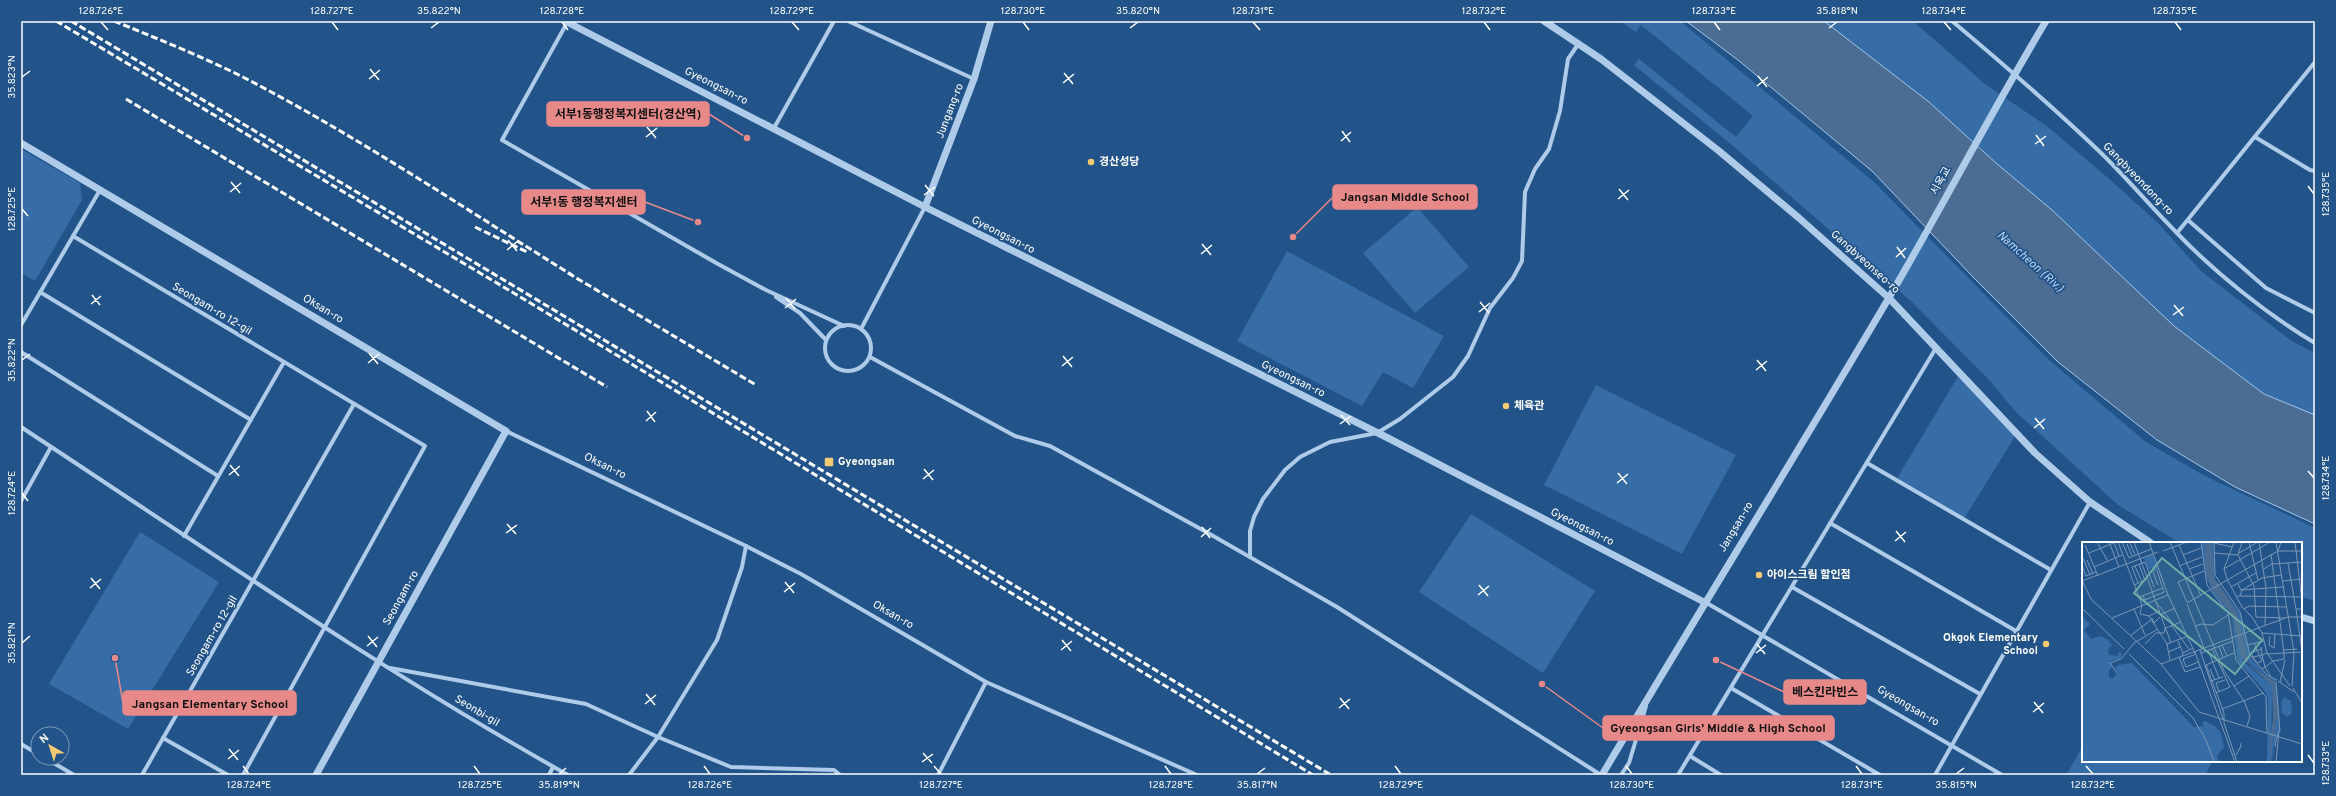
<svg xmlns="http://www.w3.org/2000/svg" width="2336" height="796" font-family="Overpass,'Noto Sans KR',sans-serif">
<style>
.green{fill:#366da6}
.water{fill:#4b6d94;stroke:#a2c7eb}
.lines{fill:none;stroke-linecap:round;stroke-linejoin:round}
.minor{stroke:#aecbea;stroke-width:4}
.tertiary{stroke:#aecbea;stroke-width:7}
.rail{stroke:#fff;stroke-width:3;stroke-dasharray:7 3;stroke-linecap:butt}
.ticks{fill:none;stroke:#fff;stroke-width:1.5}
.poi-dot{fill:#f6cb71;stroke:#225389;stroke-width:1.5}
.labels{text-anchor:middle;dominant-baseline:central;stroke-width:3.5;stroke-linejoin:round;paint-order:stroke}
.street-label{font-size:11px;fill:#fff;stroke:#225389}
.poi-label{font-size:11px;font-weight:bold;fill:#fff;stroke:#225389;text-anchor:start}
.water-label{font-size:12px;font-style:italic;fill:#bad5f1;stroke:#225389}
.inset-road{fill:none;stroke:#7a98b8;stroke-width:1}
.view{fill:#6fada8;fill-opacity:0.15;stroke:#6fada8;stroke-width:2}
.inset-edge{fill:none;stroke:#fff;stroke-width:2}
.leader{fill:none;stroke:#e88989;stroke-width:1.5}
.callout-dot{fill:#e88989;stroke:#225389;stroke-width:1.5}
.callout{fill:#e88989;stroke:#e88989;stroke-width:1.5}
.callout-label{font-size:12px;text-anchor:middle;font-weight:bold;fill:#111}
.neatline{fill:none;stroke:#fff;stroke-width:1.5}
.ticks-label{font-size:10px;text-anchor:middle;fill:#fff}
</style>
<rect width="100%" height="100%" fill="#225389"/>
<g class="green">
<polygon points="1620,21 1680,21 1873,181 2049,360 2146,442 2205,476 2315,528 2315,601 2301,597 2301,543 2180,543 2118,505 2015,411 1990,381 1912,302 1733,146 1634,65 1639,59 1736,137 1753,116 1641,25 1636,32"/>
<polygon points="1824,21 1913,21 1985,84 2048,127 2107,177 2159,224 2201,271 2293,342 2315,353 2315,415 2264,394 2174,326 2052,210 1996,163 1929,102"/>
<polygon points="21,149 80,183 82,200 35,281 21,273"/>
<polygon points="1417,207 1469,267 1415,313 1363,253"/>
<polygon points="1287,251 1444,336 1413,388 1383,372 1362,406 1237,341"/>
<polygon points="1960,373 2017,433 1964,519 1896,480"/>
<polygon points="1596,385 1736,455 1682,554 1544,485"/>
<polygon points="1471,514 1595,591 1543,673 1419,592"/>
<polygon points="140,532 219,582 128,729 49,684"/>
<polygon points="2083,746 2083,761 2212,761 2206,775 2066,775"/>
</g>
<polygon class="water" points="1686,21 1824,21 1929,102 1996,163 2052,210 2174,326 2264,394 2315,415 2315,524 2235,487 2157,440 2058,362 1974,278 1872,171 1738,60"/>
<g class="lines">
<g class="minor">
<polyline points="568,21 502,140 718,264 766,290 844,326"/>
<polyline points="848,21 974,79"/>
<path d="M1952,21C2002,63 2052,106 2099,151C2126,177 2150,206 2176,232C2214,272 2268,315 2315,343"/>
<polyline points="774,128 834,21"/>
<polyline points="2255,137 2310,170 2315,171"/>
<polyline points="2189,221 2266,288 2315,313"/>
<polyline points="2177,233 2315,62"/>
<polyline points="73,236 425,446 243,775"/>
<polyline points="40,292 251,420"/>
<polyline points="776,297 800,313 826,340"/>
<circle cx="848" cy="348" r="23"/>
<polyline points="21,325 100,190"/>
<polyline points="861,329 925,207"/>
<polyline points="21,352 218,476"/>
<polyline points="870,357 1015,436 1050,446 1208,533 1337,607 1601,775"/>
<path d="M21,427C202,546 379,669 568,775"/>
<polyline points="506,431 746,546 801,574 986,682 1197,775"/>
<polyline points="1867,463 2051,570"/>
<polyline points="21,501 51,447"/>
<polyline points="1830,523 2016,631"/>
<polyline points="184,536 284,362"/>
<polyline points="1250,557 1250,531 1254,517 1263,499 1285,470 1300,457 1330,442 1377,433 1400,419 1453,377 1468,356 1490,308 1513,278 1522,261 1525,192 1535,169 1549,149 1560,111 1568,59 1579,43"/>
<polyline points="1792,587 1980,694"/>
<polyline points="1705,602 2002,775"/>
<polyline points="390,668 586,704 658,737 731,767 834,770 840,775"/>
<polyline points="1731,688 1880,775"/>
<polyline points="163,738 228,775"/>
<polyline points="21,744 38,754"/>
<polyline points="1690,756 1721,775"/>
<polyline points="45,758 74,775"/>
<polyline points="142,775 354,404"/>
<polyline points="549,775 553,767"/>
<polyline points="629,775 658,737 717,640 742,567 746,546"/>
<polyline points="938,775 986,682"/>
<polyline points="1621,775 1629,763 1646,706"/>
<polyline points="1678,775 1936,348"/>
<polyline points="1935,775 2090,502"/>
</g>
<g class="tertiary">
<polyline points="565,21 925,207 1388,438 1704,602"/>
<polyline points="1544,21 1601,59 1719,151 1799,218 1889,298 2035,453 2090,502 2151,543"/>
<polyline points="21,143 506,431 316,775"/>
<polyline points="925,207 974,79 991,21"/>
<polyline points="2301,617 2315,621"/>
<path d="M1602,775C1697,615 1795,457 1890,296C1943,205 1992,111 2046,21"/>
</g>
<g class="rail">
<polyline points="56,21 517,295 1313,775"/>
<polyline points="71,21 1331,775"/>
<path d="M114,21C156,38 198,55 239,75C354,134 462,207 572,275"/>
<polyline points="126,99 607,387"/>
<polyline points="475,227 527,252"/>
<polyline points="568,273 756,385"/>
</g>
</g>
<path class="ticks" d="M101,22L108,30M332,22L338,30M562,22L568,30M792,22L799,30M1023,22L1029,30M1253,22L1260,30M1484,22L1490,30M1714,22L1720,30M1944,22L1951,30M2175,22L2181,30M431,28L439,22M1130,28L1138,22M1829,28L1837,22M370,69L379,80M1064,73L1073,84M1758,76L1767,87M22,77L30,71M369,79L380,70M1063,83L1074,74M1757,86L1768,77M647,127L656,138M1342,131L1350,142M2036,135L2044,146M646,137L657,128M1341,141L1351,132M2035,144L2046,136M231,182L240,193M925,185L934,196M2308,186L2314,194M1619,189L1628,200M230,192L241,183M924,195L935,187M1618,199L1629,190M22,209L28,216M508,240L517,251M1202,244L1211,255M1897,247L1905,258M507,250L518,241M1201,254L1212,245M1896,257L1906,248M92,295L100,305M786,298L795,309M1480,302L1489,313M91,304L101,296M2174,305L2183,316M785,308L796,299M1479,312L1490,303M2173,315L2184,307M369,353L378,364M1063,356L1072,367M22,360L30,354M1757,360L1766,371M368,363L379,354M1062,366L1073,357M1756,370L1767,361M647,411L655,422M1341,415L1350,425M2035,418L2044,429M646,421L656,412M1340,424L1351,416M2034,428L2045,419M230,465L239,476M924,469L933,480M2308,471L2314,478M1618,473L1627,484M229,475L240,466M923,479L934,470M1617,483L1628,474M22,493L28,501M507,524L516,534M1202,527L1210,538M1896,531L1905,542M506,533L517,525M1201,537L1211,528M1895,541L1906,532M91,578L100,589M785,582L794,593M1479,585L1488,596M90,588L101,579M784,592L795,583M1478,595L1489,586M368,636L377,647M1062,640L1071,651M22,643L30,636M1757,644L1765,654M367,646L378,637M1061,650L1072,641M1756,653L1766,645M646,694L655,705M1340,698L1349,709M2034,702L2043,713M645,704L656,695M1339,708L1350,699M2033,712L2044,703M229,749L238,760M923,753L932,763M2308,755L2314,763M228,759L239,750M922,762L933,754M243,766L249,774M474,766L480,774M704,766L710,774M934,766L941,774M1165,766L1171,774M1395,766L1401,774M1626,766L1632,774M1856,766L1862,774M2086,766L2093,774M559,774L566,768M1257,774L1265,768M1956,774L1964,768"/>
<g class="poi-dot">
<circle cx="1091" cy="162" r="4"/>
<circle cx="1506" cy="406" r="4"/>
<rect x="824" y="457" width="10" height="10" rx="2"/>
<circle cx="1759" cy="575" r="4"/>
<circle cx="2046" cy="644" r="4"/>
</g>
<g class="labels">
<g class="street-label">
<text transform="translate(716 86) rotate(27)">Gyeongsan-ro</text>
<text transform="translate(950 111) rotate(-69)">Jungang-ro</text>
<text transform="translate(2138 179) rotate(46)">Gangbyeondong-ro</text>
<text transform="translate(1941 181) rotate(-61)">서옥교</text>
<text transform="translate(1003 235) rotate(27)">Gyeongsan-ro</text>
<text transform="translate(1865 262) rotate(42)">Gangbyeonseo-ro</text>
<text transform="translate(212 309) rotate(31)">Seongam-ro 12-gil</text>
<text transform="translate(323 309) rotate(31)">Oksan-ro</text>
<text transform="translate(1293 379) rotate(26)">Gyeongsan-ro</text>
<text transform="translate(605 466) rotate(26)">Oksan-ro</text>
<text transform="translate(1582 527) rotate(27)">Gyeongsan-ro</text>
<text transform="translate(1736 527) rotate(-59)">Jangsan-ro</text>
<text transform="translate(401 598) rotate(-61)">Seongam-ro</text>
<text transform="translate(893 615) rotate(30)">Oksan-ro</text>
<text transform="translate(212 636) rotate(-60)">Seongam-ro 12-gil</text>
<text transform="translate(1908 706) rotate(30)">Gyeongsan-ro</text>
<text transform="translate(477 711) rotate(31)">Seonbi-gil</text>
</g>
<g class="poi-label">
<text x="1099" y="162">경산성당</text>
<text x="1514" y="406">체육관</text>
<text x="838" y="462">Gyeongsan</text>
<text x="1767" y="575">아이스크림 할인점</text>
<text x="2038" y="638" text-anchor="end">Okgok Elementary<tspan x="2038" dy="13">School</tspan></text>
</g>
<g class="water-label">
<text transform="translate(2030 262) rotate(42)">Namcheon (Riv.)</text>
</g>
</g>
<g transform="translate(2082 542)">
<rect width="220" height="220" fill="#225389"/>
<path d="M119,0H123L126,37L150,73L161,119L190,144L189,220H185L186,156L182,148L156,119L150,75L143,62L145,69L131,50L125,37ZM129,0H131L133,37L159,73L168,115L183,132L194,138L198,188L192,204L191,220L190,203L195,173L192,139L167,121L155,70L134,42L130,32ZM71,13L76,28L71,30L70,26L67,28L62,16ZM0,74L8,82L2,88L9,97L18,94L25,97L30,103L26,107L27,113L36,114L37,109L40,112L38,117L28,119L31,125L27,128V135L30,137L36,130L33,127L36,123L50,121L112,185L122,184L120,180L123,179L133,184L139,191L142,205L135,214L137,220H0ZM202,155L209,159L210,171L205,175L200,171L199,160Z" fill="#366da6"/>
<path d="M123,0H129L132,36L155,70L167,122L193,140L196,171L190,203V220L187,203L191,177L190,144L159,115L151,74L131,48L124,31Z" fill="#4b6d94"/>
<path class="inset-road" d="M15,0L25,18M27,0L37,25M32,0L37,14M36,0L60,63L58,72L67,74M40,0L47,16L69,7M52,0L89,101M67,0L86,53L113,111M88,0L142,129L162,159L168,174L165,184M119,0L125,43L146,71L154,118L184,155L185,191M132,0L133,33L158,70L168,113L185,133L195,138M152,0L142,27L145,37L160,65L170,75L180,91L185,111L208,144M160,0L156,13L172,44L174,75M167,0L176,38M177,0L184,46L183,83M194,0L212,110L210,144M201,0H220M213,0L220,60M48,1L53,13M132,1L150,5M45,2L50,14M3,3L16,34M97,3L119,54M81,9L105,0M196,9H220M7,11L34,0M132,11L156,13M157,11L176,0M101,13L119,6M0,14L8,33M5,18L11,32M206,21L214,67M57,22L63,39M0,24L4,34L14,30M53,24L60,40M97,24L120,15M12,25L40,13M107,27L121,22M142,27L188,0M182,27L190,22L220,20M71,30L76,43M0,38L9,57L79,122L117,170L220,202M0,39L76,10M201,39L220,37M56,41L50,25L63,20L72,45M156,42L159,48L201,45M52,43L64,38M149,45L174,31M61,54L63,58L82,50L75,29M155,54L220,55M158,54L160,48L180,36L199,33M57,55L81,46M74,60L89,79L90,84L98,80M105,60L96,40L122,29M105,61L196,9L199,0M105,62L122,106M0,66L42,107M52,67L63,93M162,67L167,64L204,65M77,69L67,74L85,102M78,73L93,66M174,75L203,76M30,76L86,53M70,76L72,81L78,75M114,84L119,82L131,83L146,73M180,91L220,94M48,94L69,78M188,94L187,103L192,106L193,92M96,99L101,111M63,102L74,91H82L83,86L90,84L107,107M140,103L145,114M165,103L182,99M137,104L141,116M179,105L180,113L171,115L169,111L179,107M130,107L148,145M118,108L141,177M126,108L137,136M202,108L215,107M86,110L98,105M113,110L153,220M119,111L151,99M152,111L124,123L142,171V181L155,220M185,111L180,113L183,125L191,119L202,117V111L220,110L214,67H220M47,112L111,176L124,198L132,220M185,112L202,111L189,12M100,114L101,111L111,106M97,115L103,130L118,125M171,115L175,121L180,119L172,101M88,118L85,102L106,94M79,122L206,75H220M104,125L101,117L114,112M104,125L116,120M128,127L133,138M180,127L183,125L189,135M35,131L28,121L39,117L52,101L76,87M129,139L141,135M196,139L212,150M194,140L198,190M198,140L203,118M152,144L167,134M211,146L220,161M137,150L134,141L143,138M134,151L148,145M140,167L182,151M154,213L159,204L158,201M194,220L197,189L193,202L194,205"/>
<path class="view" d="M80,16L180,98L153,132L52,51Z"/>
<rect width="220" height="220" class="inset-edge"/>
</g>
<path class="leader" d="M747 138L709 114M1293 237L1333 197M698 222L645 202M1716 660L1784 692M115 658L123 703M1542 684L1603 728"/>
<g class="callout-dot">
<circle cx="747" cy="138" r="4"/>
<circle cx="1293" cy="237" r="4"/>
<circle cx="698" cy="222" r="4"/>
<circle cx="1716" cy="660" r="4"/>
<circle cx="115" cy="658" r="4"/>
<circle cx="1542" cy="684" r="4"/>
</g>
<g class="callout">
<rect x="547" y="102" width="162" height="24" rx="4"/>
<rect x="1333" y="185" width="144" height="24" rx="4"/>
<rect x="522" y="190" width="123" height="24" rx="4"/>
<rect x="1784" y="680" width="82" height="24" rx="4"/>
<rect x="123" y="691" width="173" height="24" rx="4"/>
<rect x="1603" y="716" width="231" height="24" rx="4"/>
</g>
<g class="callout-label">
<text x="628" y="118">서부1동행정복지센터(경산역)</text>
<text x="1405" y="201">Jangsan Middle School</text>
<text x="584" y="206">서부1동 행정복지센터</text>
<text x="1825" y="696">베스킨라빈스</text>
<text x="210" y="708">Jangsan Elementary School</text>
<text x="1718" y="732">Gyeongsan Girls' Middle &amp; High School</text>
</g>
<rect width="2336" height="796" fill="none" stroke="#225389" stroke-width="44"/>
<g transform="translate(50 746) rotate(321)"><circle r="19" fill="#225389" stroke="#7a98b8"/>
<path d="M0-3L7 15L0 10L-7 15Z" fill="#f6cb71"/>
<text y="-6" font-size="11" font-weight="bold" text-anchor="middle" fill="#ffffff">N</text>
</g>
<rect x="22" y="22" width="2292" height="752" class="neatline"/>
<g class="ticks-label">
<text x="101" y="14">128.726°E</text>
<text x="332" y="14">128.727°E</text>
<text x="439" y="14">35.822°N</text>
<text x="562" y="14">128.728°E</text>
<text x="792" y="14">128.729°E</text>
<text x="1023" y="14">128.730°E</text>
<text x="1138" y="14">35.820°N</text>
<text x="1253" y="14">128.731°E</text>
<text x="1484" y="14">128.732°E</text>
<text x="1714" y="14">128.733°E</text>
<text x="1837" y="14">35.818°N</text>
<text x="1944" y="14">128.734°E</text>
<text x="2175" y="14">128.735°E</text>
<text transform="translate(11 77) rotate(-90)" y="4">35.823°N</text>
<text transform="translate(2325 194) rotate(-90)" y="4">128.735°E</text>
<text transform="translate(11 209) rotate(-90)" y="4">128.725°E</text>
<text transform="translate(11 360) rotate(-90)" y="4">35.822°N</text>
<text transform="translate(2325 478) rotate(-90)" y="4">128.734°E</text>
<text transform="translate(11 493) rotate(-90)" y="4">128.724°E</text>
<text transform="translate(11 643) rotate(-90)" y="4">35.821°N</text>
<text transform="translate(2325 763) rotate(-90)" y="4">128.733°E</text>
<text x="249" y="788">128.724°E</text>
<text x="480" y="788">128.725°E</text>
<text x="559" y="788">35.819°N</text>
<text x="710" y="788">128.726°E</text>
<text x="941" y="788">128.727°E</text>
<text x="1171" y="788">128.728°E</text>
<text x="1257" y="788">35.817°N</text>
<text x="1401" y="788">128.729°E</text>
<text x="1632" y="788">128.730°E</text>
<text x="1862" y="788">128.731°E</text>
<text x="1956" y="788">35.815°N</text>
<text x="2093" y="788">128.732°E</text>
</g>
</svg>
